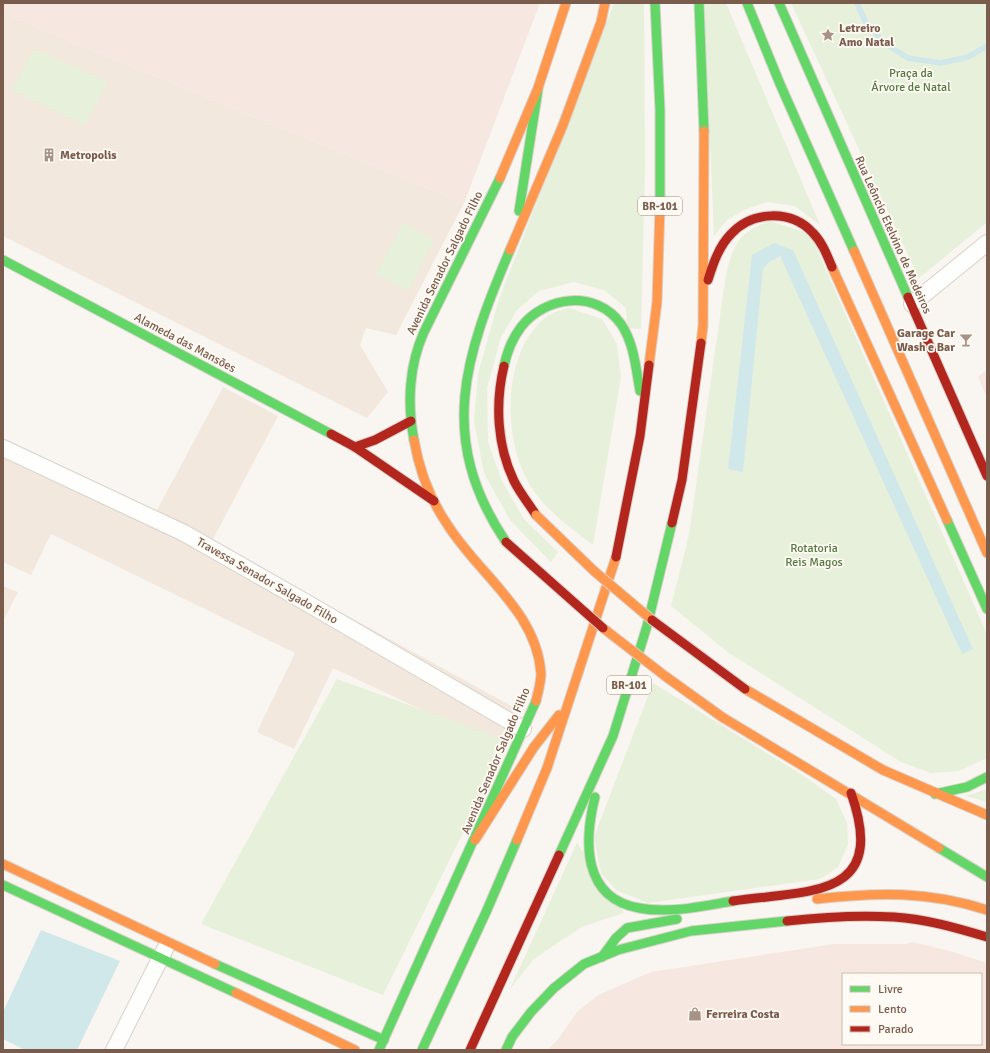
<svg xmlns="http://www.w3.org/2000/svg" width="990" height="1053" font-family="Signika,sans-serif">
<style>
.residential{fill:#f2e8de}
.commercial{fill:#f6e8e1;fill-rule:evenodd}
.green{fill:#e7f0db}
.water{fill:#d0e8ea}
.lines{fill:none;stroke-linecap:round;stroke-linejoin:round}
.stream{stroke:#d0e8ea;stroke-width:5.5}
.street-casing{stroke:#d7d1cb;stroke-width:18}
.fast-casing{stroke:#d9d2cb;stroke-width:11}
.slow-casing{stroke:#d9d2cb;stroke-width:11}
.jam-casing{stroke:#d9d2cb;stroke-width:11}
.street{stroke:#fefefd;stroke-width:16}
.fast{stroke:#63d668;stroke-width:9}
.slow{stroke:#ff974d;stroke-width:9}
.jam{stroke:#b3261e;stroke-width:9}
.slow-bridge-casing{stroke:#dad1cc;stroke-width:11;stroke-linecap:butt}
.jam-bridge-casing{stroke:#dad1cc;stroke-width:11;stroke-linecap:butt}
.slow-bridge{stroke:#ff974d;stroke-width:9}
.jam-bridge{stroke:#b3261e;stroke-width:9}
.labels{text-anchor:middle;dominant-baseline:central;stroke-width:3.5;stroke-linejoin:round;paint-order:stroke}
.shield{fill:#fffaf3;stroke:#a28b7f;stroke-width:1}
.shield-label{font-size:11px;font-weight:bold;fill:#7a5c4d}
.poi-label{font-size:12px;font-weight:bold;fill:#7a5c4d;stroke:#fffaf3;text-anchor:start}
.park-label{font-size:12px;fill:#537a41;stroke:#fffaf3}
.street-label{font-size:12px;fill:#7a5c4d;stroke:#fffaf3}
</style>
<rect width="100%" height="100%" fill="#f9f5f0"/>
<g class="residential">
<polygon points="3,12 38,28 464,203 396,335 366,328 360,345 388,392 367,418 3,236"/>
<polygon points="223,387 278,416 212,541 515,708 497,745 333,668 294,749 257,732 295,653 51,534 31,575 3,562 3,439 156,512"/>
<polygon points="3,586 18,592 3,621"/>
</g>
<g class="commercial">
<polygon points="3,3 540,3 464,203 38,28 3,12"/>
<polygon points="987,369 987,398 978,377"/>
<path d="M912,942L950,951L987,963V1050H548L559,1038L577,1012L598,995L651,972L834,944H906ZM843,974H981V1044H843Z"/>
</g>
<g class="green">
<polygon points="614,3 644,3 645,169 641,329 627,328 626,308 604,290 574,282 539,291 517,310 501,337 487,388 488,442 502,481 524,519 558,552 551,562 510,520 484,473 474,421 478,374 498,302"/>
<polygon points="704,3 726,3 820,225 795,206 767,202 746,209 727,220 714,236"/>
<polygon points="791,3 987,3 987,222 919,278"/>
<polygon points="34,49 108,82 85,125 11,90"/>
<path d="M770,221L810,234L987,634V758L959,771L931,773L901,762L729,653L671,606L689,535L726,274C734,244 739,232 770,221Z"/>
<polygon points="403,223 434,239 409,291 376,274"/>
<path d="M569,308L602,319L617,344L621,377L593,545C568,526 541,507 526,478C503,433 503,351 546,317C552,312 562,310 569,308Z"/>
<polygon points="337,679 508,741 383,995 201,924"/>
<polygon points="653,683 804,776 836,799 847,823 848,845 838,867 820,879 648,903 616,890 601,873 594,837"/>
<polygon points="987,789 987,802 966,796"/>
<polygon points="577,843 624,913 584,926 557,943 533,960 510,989"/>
</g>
<g class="water">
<polygon points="774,243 793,250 973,649 962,654 780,256 769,262 763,269 743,472 728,469 752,255"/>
<polygon points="41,930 120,961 77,1050 25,1050 3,1039 3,1012"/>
</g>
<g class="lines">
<polyline class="stream" points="857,3 866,23 884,43 908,58 941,63 968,57 987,46"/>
<g class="street-casing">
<g id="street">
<polyline points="912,304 987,243"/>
<polyline points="3,448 184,533 307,603 523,729"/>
<polyline points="114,1050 165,949"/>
</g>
</g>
<g class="fast-casing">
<g id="fast">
<polyline points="655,3 660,110 660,206"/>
<polyline points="699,3 704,131"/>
<polyline points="747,3 780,84 854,251"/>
<polyline points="779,3 908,297"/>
<polyline points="519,211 538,90"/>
<polyline points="3,260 331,434"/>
<path d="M504,366C507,352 512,339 521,327C545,296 596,289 621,324C634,343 636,369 640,391"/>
<path d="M414,440C407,404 409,365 424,332L500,178"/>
<polyline points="947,520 987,609"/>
<path d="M506,542C436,438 465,356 510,250"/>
<polyline points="935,794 967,787 987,777"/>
<path d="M595,797C584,841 582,898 639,908C669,914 703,906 733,901"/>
<polyline points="939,848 987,877"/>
<polyline points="559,855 613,736 647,626 672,523"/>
<polyline points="3,885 236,993"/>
<polyline points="602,957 616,938 627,928 677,919"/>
<polyline points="215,964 384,1040"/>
<polyline points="379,1050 536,701"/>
<polyline points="422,1050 487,910 517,840"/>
<polyline points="506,1050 512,1037 531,1012 554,988 584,964 618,950 691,931 787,921"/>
</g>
</g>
<g class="slow-casing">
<g id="slow">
<polyline points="500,178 538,88 566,3"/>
<polyline points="510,250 563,125 601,22 605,3"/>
<polyline points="854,251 987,553"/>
<polyline points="832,267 947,520"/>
<polyline points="701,343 703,326 704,131"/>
<polyline points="649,365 657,302 660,206"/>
<path d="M414,440C419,469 430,499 447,524C478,574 537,611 541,674C541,682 538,692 536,701"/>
<polyline points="745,689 883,770 987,815"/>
<polyline points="722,717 939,848"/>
<polyline points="475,840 534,747 559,715"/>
<polyline points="517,840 547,768 616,557"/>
<polyline points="3,864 215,964"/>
<path d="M817,899C877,892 929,891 987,910"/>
<polyline points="236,993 355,1050"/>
</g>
</g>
<g class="jam-casing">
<g id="jam">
<path d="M708,280C713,264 719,246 731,234C752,211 791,209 813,233C822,242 827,255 832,267"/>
<polyline points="908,297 987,476"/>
<path d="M504,366C495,403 497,446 514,481C520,493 529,504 536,515"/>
<polyline points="331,434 355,447 434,501"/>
<polyline points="355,447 375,440 411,421"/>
<polyline points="672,523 682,480 701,343"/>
<polyline points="616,557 640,436 649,365"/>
<path d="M733,901C808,890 889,900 851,793"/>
<path d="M787,921C823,917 859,915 894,917C926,919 957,928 987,937"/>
<polyline points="470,1050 559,855"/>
</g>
</g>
<use href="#street" class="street"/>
<use href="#fast" class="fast"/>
<use href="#slow" class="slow"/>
<use href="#jam" class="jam"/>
<g class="slow-bridge-casing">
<g id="slow-bridge">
<polyline points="536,515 594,571 652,620"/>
<polyline points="603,628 665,676 722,717"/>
</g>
</g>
<g class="jam-bridge-casing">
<g id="jam-bridge">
<polyline points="506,542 603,628"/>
<polyline points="652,620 745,689"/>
</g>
</g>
<use href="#slow-bridge" class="slow-bridge"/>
<use href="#jam-bridge" class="jam-bridge"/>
</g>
<defs>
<g id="sight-bare" transform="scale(1.08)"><path d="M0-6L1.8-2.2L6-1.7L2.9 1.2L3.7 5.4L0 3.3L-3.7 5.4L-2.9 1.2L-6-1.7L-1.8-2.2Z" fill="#a69286" stroke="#fffaf3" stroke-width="2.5" paint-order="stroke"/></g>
<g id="building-bare" transform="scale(1.08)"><path d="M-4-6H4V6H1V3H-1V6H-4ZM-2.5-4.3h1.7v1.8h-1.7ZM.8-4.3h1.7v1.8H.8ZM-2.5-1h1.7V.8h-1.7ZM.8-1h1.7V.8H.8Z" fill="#a69286" stroke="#fffaf3" stroke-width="2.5" paint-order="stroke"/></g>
<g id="bar-bare" transform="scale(1.08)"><path d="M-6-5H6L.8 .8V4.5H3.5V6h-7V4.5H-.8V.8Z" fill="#a69286" stroke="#fffaf3" stroke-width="2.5" paint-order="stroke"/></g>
<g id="shop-bare" transform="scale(1.08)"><path d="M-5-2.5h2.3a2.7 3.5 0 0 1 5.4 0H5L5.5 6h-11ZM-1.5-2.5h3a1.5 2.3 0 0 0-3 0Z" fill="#a69286" stroke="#fffaf3" stroke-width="2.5" paint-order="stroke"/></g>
</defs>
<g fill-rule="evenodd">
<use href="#sight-bare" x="828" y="35"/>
<use href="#building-bare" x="49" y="155"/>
<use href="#bar-bare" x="966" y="340"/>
<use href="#shop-bare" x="695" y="1014"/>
</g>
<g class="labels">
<g class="shield">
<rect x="638" y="197" width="44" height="18" rx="3"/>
<rect x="607" y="676" width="44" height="18" rx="3"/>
</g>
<g class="shield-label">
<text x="660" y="206">BR-101</text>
<text x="629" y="685">BR-101</text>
</g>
<g class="poi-label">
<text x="839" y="28">Letreiro<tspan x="839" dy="14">Amo Natal</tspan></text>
<text x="60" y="155">Metropolis</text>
<text x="955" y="333" text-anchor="end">Garage Car<tspan x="955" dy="14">Wash e Bar</tspan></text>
<text x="706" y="1014">Ferreira Costa</text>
</g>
<g class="park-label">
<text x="911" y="73">Praça da<tspan x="911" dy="14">Árvore de Natal</tspan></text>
<text x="814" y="548">Rotatoria<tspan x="814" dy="14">Reis Magos</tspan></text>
</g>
<g class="street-label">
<text transform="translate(893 235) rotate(66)">Rua Leôncio Etelvino de Medeiros</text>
<text transform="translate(445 263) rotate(-64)">Avenida Senador Salgado Filho</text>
<text transform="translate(185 343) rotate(28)">Alameda das Mansões</text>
<text transform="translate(267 581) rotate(30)">Travessa Senador Salgado Filho</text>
<text transform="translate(496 761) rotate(-67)">Avenida Senador Salgado Filho</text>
</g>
</g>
<rect width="990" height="1053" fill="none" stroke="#7a5c4d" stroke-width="8"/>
<rect x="842" y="973" width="140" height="72" fill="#fffaf3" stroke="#cabbb1"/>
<rect x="850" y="986" width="20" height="6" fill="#63d668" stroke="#cabbb1"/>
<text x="878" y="993" font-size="12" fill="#7a5c4d">Livre</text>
<rect x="850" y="1006" width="20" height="6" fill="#ff974d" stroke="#cabbb1"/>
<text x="878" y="1013" font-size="12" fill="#7a5c4d">Lento</text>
<rect x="850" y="1026" width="20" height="6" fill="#b3261e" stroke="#cabbb1"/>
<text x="878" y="1033" font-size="12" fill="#7a5c4d">Parado</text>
</svg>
